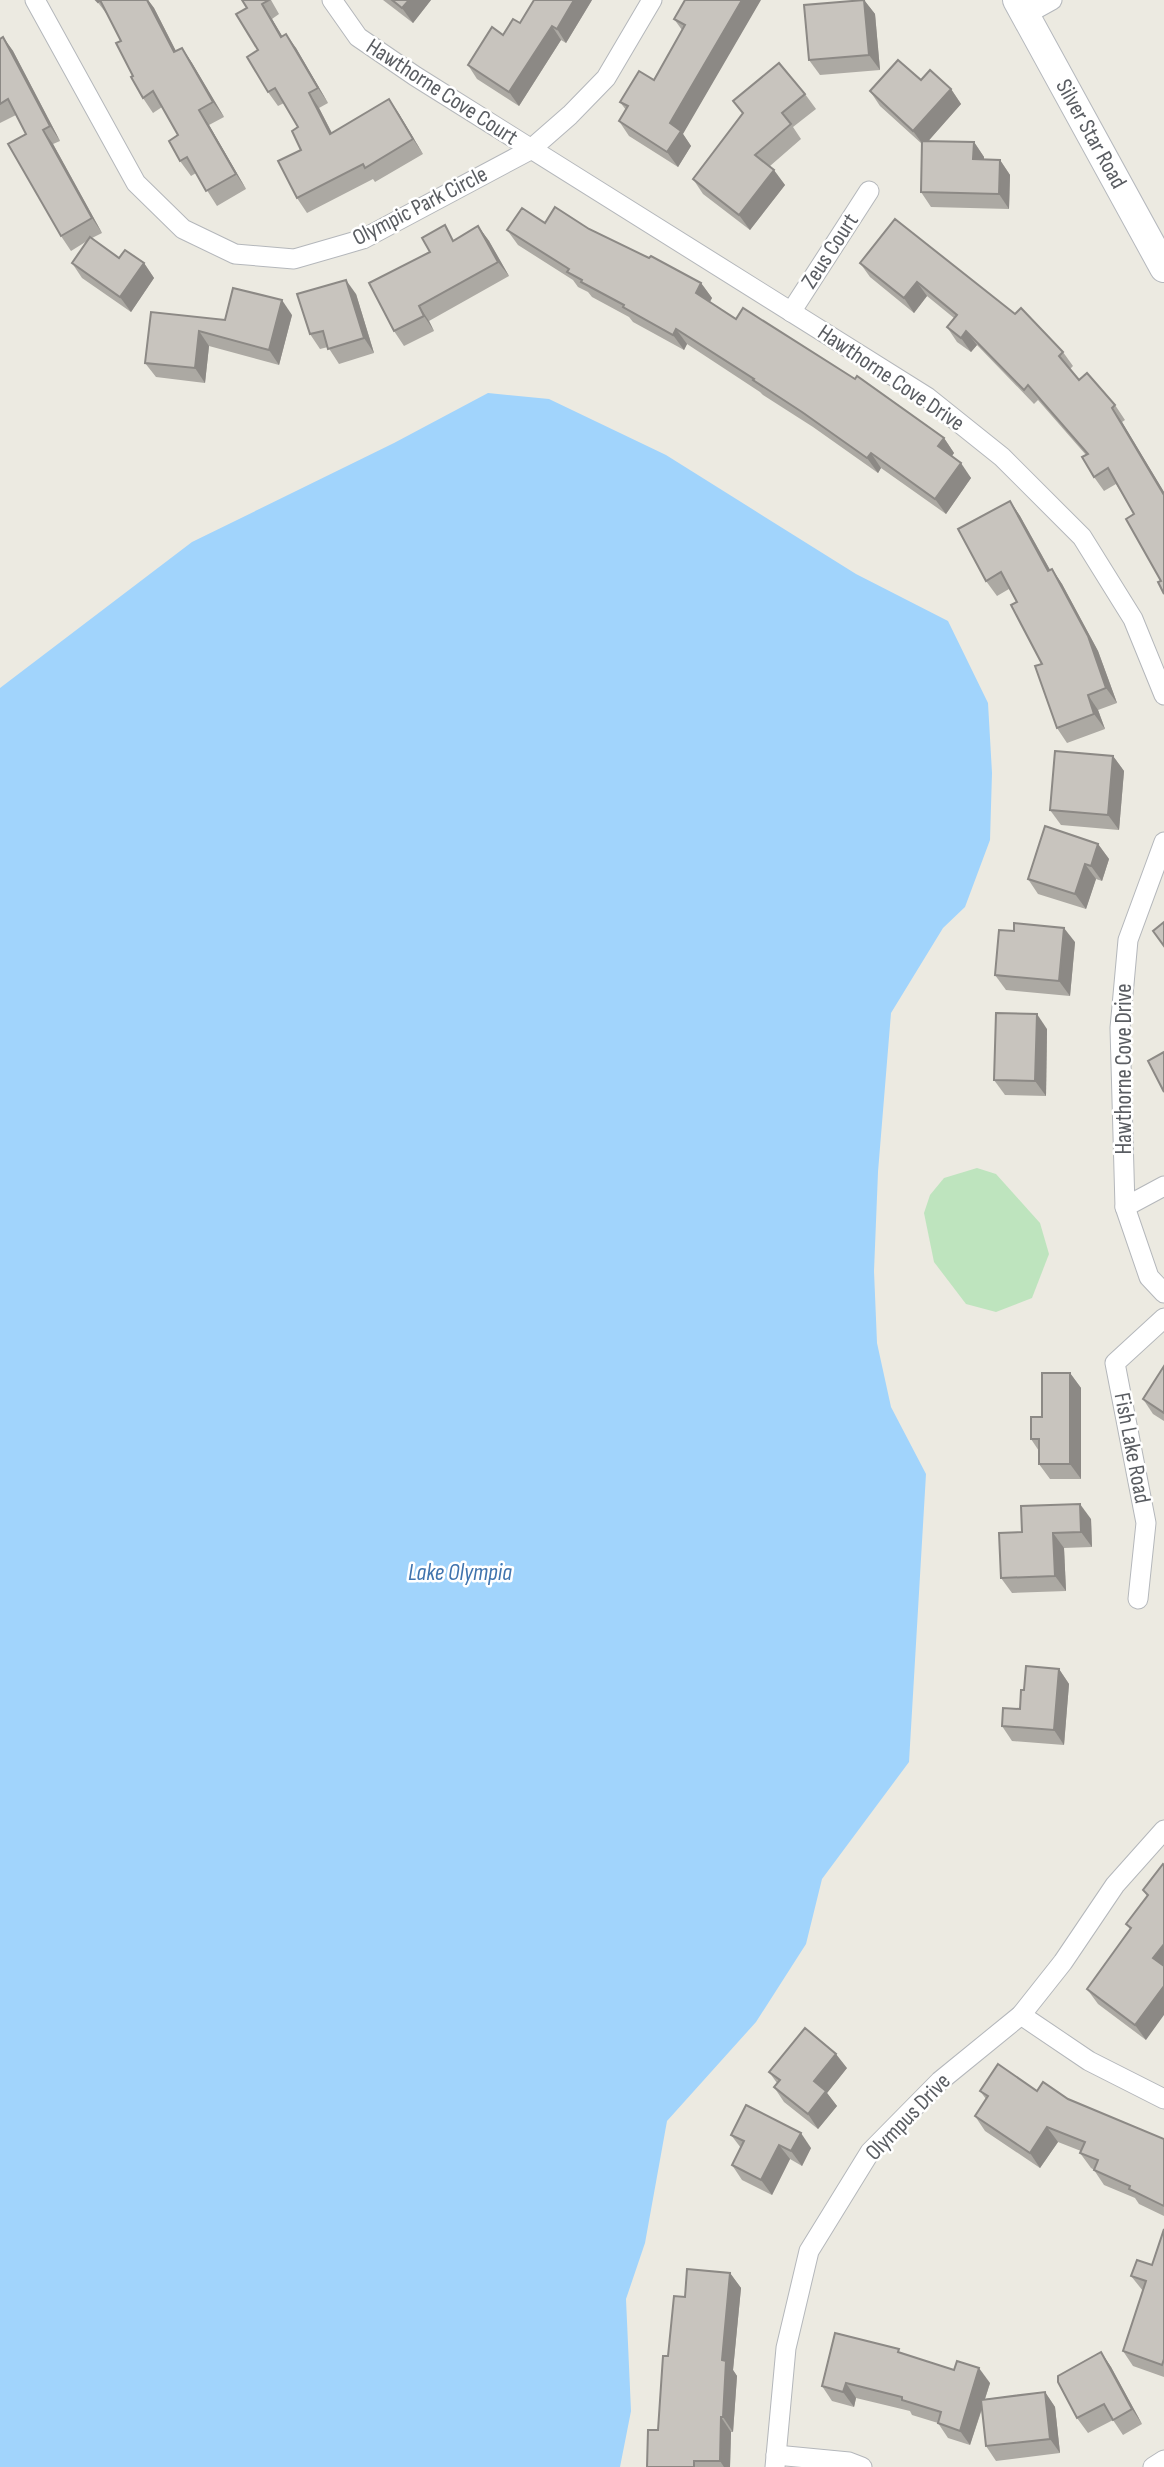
<svg xmlns="http://www.w3.org/2000/svg" width="1164" height="2467" font-family="'Sofia Sans Condensed',sans-serif">
<style>
.green{fill:#bee4be}
.water{fill:#a1d4fc}
.lines{fill:none;stroke-linecap:round;stroke-linejoin:round}
.minor-casing{stroke:#b4b7bb;stroke-width:21}
.secondary-casing{stroke:#b5b8bd;stroke-width:30}
.minor{stroke:#fff;stroke-width:19}
.secondary{stroke:#fff;stroke-width:28}
.wall{fill:#aca9a3}
.shaded-wall{fill:#8c8985}
.building{fill:#c8c4be;stroke:#8c8985;stroke-width:2}
.labels{text-anchor:middle;dominant-baseline:central;stroke-width:5;stroke-linejoin:round;paint-order:stroke}
.street-label{font-size:23px;fill:#5a5d62;stroke:#fff}
.water-label{font-size:24px;font-style:italic;fill:#4074ae;stroke:#fff}
</style>
<rect width="100%" height="100%" fill="#eceae1"/>
<polygon class="green" points="977,1168 996,1174 1040,1223 1049,1254 1032,1298 996,1312 966,1304 934,1262 924,1213 930,1195 944,1178"/>
<polygon class="water" points="488,393 549,399 666,455 856,574 948,621 988,703 992,773 990,840 965,907 943,928 891,1013 878,1172 874,1271 877,1343 891,1407 926,1474 909,1762 822,1879 806,1944 756,2022 667,2121 645,2243 626,2299 631,2411 620,2467 0,2467 0,688 192,542 394,443"/>
<g class="lines">
<g class="minor-casing">
<g id="minor">
<polyline points="35,0 136,183 183,229 235,254 294,259 363,239 530,150 570,115 606,78 652,0"/>
<polyline points="332,0 358,37 415,76 927,397 1002,457 1082,537 1133,619 1164,695"/>
<polyline points="1025,15 1052,0"/>
<polyline points="791,312 869,191"/>
<polyline points="1164,842 1128,940 1120,1028 1125,1207 1149,1277 1164,1293"/>
<polyline points="1125,1207 1164,1186"/>
<polyline points="1138,1599 1146,1523 1115,1363 1164,1318"/>
<polyline points="1021,2015 1089,2061 1164,2099"/>
<polyline points="776,2455 849,2462 862,2467"/>
<polyline points="775,2467 786,2348 809,2251 870,2152 940,2081 1021,2015 1063,1962 1115,1885 1164,1830"/>
<polyline points="1153,2467 1164,2460"/>
</g>
</g>
<g class="secondary-casing">
<polyline id="secondary" points="1017,0 1164,268"/>
</g>
<use href="#minor" class="minor"/>
<use href="#secondary" class="secondary"/>
</g>
<g class="wall">
<polygon points="96,0 148,0 154,8 176,51 182,48 192,63 224,117 209,125 246,189 217,206 196,173 191,176 180,161 178,135 162,107 153,113 143,98 133,76 121,41 109,17"/>
<polygon points="242,0 271,0 279,14 272,19 282,36 296,48 328,103 319,108 332,133 389,99 399,114 423,154 375,182 373,179 307,213 297,198 301,150 298,127 284,103 278,106 268,92 247,8"/>
<polygon points="383,0 431,0 413,23"/>
<polygon points="592,0 566,43 561,40 519,106 477,79 468,65 520,23"/>
<polygon points="685,0 683,134 691,146 678,167 629,136 619,121 626,110 620,102 654,80 682,30 674,19"/>
<polygon points="864,0 875,14 880,70 820,75 809,60"/>
<polygon points="3,37 13,51 60,141 53,144 102,233 92,238 119,258 144,263 154,278 131,312 82,278 72,263 87,241 71,251 61,236 26,134 16,115 0,123 0,39"/>
<polygon points="921,80 951,89 961,104 928,141 974,142 984,157 984,159 1000,160 1010,175 1009,209 931,207 921,192 922,144 880,106 870,91"/>
<polygon points="805,94 816,109 793,127 801,139 770,166 785,185 750,230 703,194 693,179 743,114 733,101"/>
<polygon points="895,219 1063,352 1073,366 1070,369 1079,380 1115,405 1125,420 1122,422 1164,492 1164,594 1161,581 1134,514 1116,484 1104,491 1094,477 1086,455 1038,400 1034,404 977,345 971,352 957,342 947,327 954,318 927,296 914,313 870,277 860,263"/>
<polygon points="545,223 589,229 701,283 712,298 710,302 736,319 944,438 954,453 952,456 971,478 946,514 881,468 878,473 813,427 763,395 760,392 687,344 684,350 633,322 629,317 592,297 588,292 578,287 573,280 518,245 507,230"/>
<polygon points="478,226 489,241 509,276 429,321 434,331 404,346 394,331 455,240"/>
<polygon points="356,294 374,353 339,364 328,347 320,349 310,334"/>
<polygon points="151,312 225,320 292,315 279,365 209,346 205,383 156,377 145,363"/>
<polygon points="1010,501 1020,516 1050,570 1052,569 1062,584 1098,651 1117,703 1098,710 1105,729 1067,743 1057,728 1042,664 1017,602 1009,589 997,596 986,581"/>
<polygon points="1113,756 1124,771 1119,830 1061,825 1050,810"/>
<polygon points="1098,844 1109,859 1102,881 1096,879 1086,909 1038,894 1028,879"/>
<polygon points="1075,942 1070,996 1006,990 995,975"/>
<polygon points="1047,1029 1046,1096 1005,1095 994,1080"/>
<polygon points="1164,1366 1164,1421 1153,1414 1143,1399"/>
<polygon points="1070,1373 1081,1388 1081,1479 1050,1479 1039,1464 1039,1451 1031,1439"/>
<polygon points="1091,1519 1092,1547 1064,1548 1066,1591 1012,1593 1001,1578 1022,1532"/>
<polygon points="1059,1669 1069,1684 1064,1745 1012,1741 1002,1726 1020,1709 1024,1690"/>
<polygon points="1163,1864 1146,2040 1098,2004 1087,1989 1130,1929 1126,1924 1147,1896 1143,1890"/>
<polygon points="847,2068 827,2093 837,2106 818,2129 784,2102 774,2087 777,2083 769,2072"/>
<polygon points="980,2091 1037,2091 1068,2099 1164,2139 1164,2216 1139,2204 1135,2198 1104,2185 1094,2170 1091,2168 1080,2153 1081,2151 1058,2142 1040,2168 985,2131 975,2116 986,2099"/>
<polygon points="731,2135 811,2148 802,2166 790,2159 772,2195 742,2180 732,2165 741,2148"/>
<polygon points="1164,2229 1164,2377 1133,2366 1123,2351 1143,2291 1131,2276 1152,2265"/>
<polygon points="730,2273 741,2288 733,2370 737,2376 733,2432 731,2432 730,2467 647,2467 658,2430 668,2356 685,2297"/>
<polygon points="1101,2352 1111,2367 1142,2424 1123,2435 1113,2420 1088,2433 1077,2418"/>
<polygon points="901,2353 954,2370 990,2383 985,2399 1045,2392 1055,2407 1060,2453 996,2461 986,2446 982,2409 970,2445 948,2438 938,2423 912,2415 910,2411 856,2398 854,2407 832,2401 822,2386"/>
</g>
<g class="shaded-wall">
<polygon points="147,0 148,0 154,8 184,67 174,52"/>
<polygon points="409,0 431,0 413,23 402,8"/>
<polygon points="574,0 592,0 566,43 557,29"/>
<polygon points="742,0 761,0 683,134 691,146 678,167 667,152 670,123"/>
<polygon points="864,0 875,14 880,70 869,55"/>
<polygon points="262,4 272,19 291,51 281,37"/>
<polygon points="552,26 561,40 519,106 509,92"/>
<polygon points="286,34 296,48 328,103 318,88"/>
<polygon points="3,37 13,51 60,141 50,126"/>
<polygon points="182,48 192,63 224,117 213,102"/>
<polygon points="951,89 961,104 924,146 913,131"/>
<polygon points="309,93 319,108 340,149 330,134"/>
<polygon points="389,99 399,114 423,154 413,139"/>
<polygon points="199,110 209,125 246,189 236,174"/>
<polygon points="43,130 53,144 102,233 92,218"/>
<polygon points="974,142 984,157 983,174 973,159"/>
<polygon points="1000,160 1010,175 1009,209 999,194"/>
<polygon points="774,170 785,185 750,230 739,215"/>
<polygon points="478,226 489,241 509,276 498,262"/>
<polygon points="144,263 154,278 131,312 120,297"/>
<polygon points="346,280 356,294 374,353 364,338"/>
<polygon points="917,282 927,296 914,313 904,298"/>
<polygon points="701,283 712,298 706,308 696,293"/>
<polygon points="282,300 292,315 279,365 269,350"/>
<polygon points="419,306 429,321 434,331 424,316"/>
<polygon points="676,329 687,344 684,350 673,335"/>
<polygon points="199,331 209,346 205,383 195,368"/>
<polygon points="966,331 977,345 971,352 961,338"/>
<polygon points="1112,408 1122,422 1164,492 1164,495"/>
<polygon points="944,438 954,453 948,461 938,446"/>
<polygon points="871,453 881,468 878,473 867,458"/>
<polygon points="961,463 971,478 946,514 935,499"/>
<polygon points="1010,501 1020,516 1059,586 1048,571"/>
<polygon points="1052,569 1062,584 1098,651 1117,703 1106,688"/>
<polygon points="1088,695 1098,710 1105,729 1094,714"/>
<polygon points="1113,756 1124,771 1119,830 1108,815"/>
<polygon points="1098,844 1109,859 1102,881 1091,866"/>
<polygon points="1085,864 1096,879 1086,909 1075,894"/>
<polygon points="1064,928 1075,942 1070,996 1059,981"/>
<polygon points="1037,1014 1047,1029 1046,1096 1035,1081"/>
<polygon points="1070,1373 1081,1388 1081,1479 1070,1464"/>
<polygon points="1080,1504 1091,1519 1092,1547 1081,1532"/>
<polygon points="1053,1533 1064,1548 1066,1591 1055,1576"/>
<polygon points="1059,1669 1069,1684 1064,1745 1054,1730"/>
<polygon points="1164,1944 1164,1973 1153,1958"/>
<polygon points="1164,1986 1164,2015 1146,2040 1135,2025"/>
<polygon points="836,2054 847,2068 827,2093 837,2106 818,2129 808,2114 814,2081"/>
<polygon points="1047,2127 1058,2142 1040,2168 1030,2153"/>
<polygon points="801,2133 811,2148 802,2166 791,2151"/>
<polygon points="779,2145 790,2159 772,2195 761,2180"/>
<polygon points="730,2273 741,2288 733,2370 737,2376 733,2432 723,2417 722,2360"/>
<polygon points="1101,2352 1111,2367 1142,2424 1132,2409"/>
<polygon points="979,2368 990,2383 970,2445 960,2431"/>
<polygon points="846,2383 856,2398 854,2407 843,2392"/>
<polygon points="1045,2392 1055,2407 1060,2453 1050,2439"/>
<polygon points="721,2417 731,2432 730,2467 724,2467 720,2461"/>
</g>
<g class="building">
<polygon points="96,0 147,0 174,52 182,48 213,102 199,110 236,174 206,191 187,157 180,161 169,141 178,135 153,91 143,98 131,77 133,76 116,43 121,41 100,0 98,2"/>
<polygon points="242,0 269,0 262,4 281,37 286,34 318,88 309,93 330,134 389,99 413,139 365,168 363,164 297,198 278,161 301,150 292,131 298,127 275,88 268,92 247,57 258,50 236,14 247,8"/>
<polygon points="392,0 409,0 402,8"/>
<polygon points="534,0 574,0 557,29 552,26 509,92 468,65 492,27 503,35 513,19 520,23"/>
<polygon points="685,0 742,0 670,123 681,131 667,152 619,121 628,106 620,102 639,71 654,80 685,25 674,19"/>
<polygon points="864,0 869,55 809,60 804,5"/>
<polygon points="3,37 50,126 43,130 92,218 61,236 8,144 26,134 8,99 0,104 0,39"/>
<polygon points="898,60 921,80 930,70 951,89 913,131 870,91"/>
<polygon points="779,63 805,94 782,113 791,124 755,155 774,170 739,215 693,179 743,113 733,101"/>
<polygon points="922,141 974,142 973,159 1000,160 999,194 921,192"/>
<polygon points="555,207 589,229 649,258 651,256 701,283 696,293 736,319 743,308 855,379 857,376 944,438 938,446 961,463 935,499 871,453 867,458 802,412 753,380 754,379 676,329 673,335 623,307 624,305 581,282 582,280 567,272 569,269 507,230 522,208 545,223"/>
<polygon points="895,219 1015,314 1021,308 1063,352 1059,356 1079,380 1087,373 1115,405 1112,408 1164,495 1164,594 1158,582 1161,581 1126,519 1134,514 1108,468 1094,477 1082,457 1088,454 1028,385 1024,390 966,331 961,338 947,327 957,315 917,282 904,298 860,263"/>
<polygon points="445,225 453,241 478,226 498,262 419,306 424,316 394,331 369,283 430,252 422,238"/>
<polygon points="90,237 119,258 125,250 144,263 120,297 72,263"/>
<polygon points="346,280 364,338 328,349 323,331 310,334 297,294"/>
<polygon points="233,288 282,300 269,350 199,331 195,368 145,363 151,312 225,320"/>
<polygon points="1010,501 1048,571 1052,569 1088,636 1106,688 1088,695 1094,714 1057,728 1035,666 1042,664 1011,605 1017,602 1001,572 986,581 958,529"/>
<polygon points="1055,751 1113,756 1108,815 1050,810"/>
<polygon points="1045,826 1098,844 1091,866 1085,864 1075,894 1028,879"/>
<polygon points="1164,922 1164,946 1153,931"/>
<polygon points="1014,923 1064,928 1059,981 995,975 999,930 1014,931"/>
<polygon points="996,1013 1037,1014 1035,1081 994,1080"/>
<polygon points="1164,1052 1164,1092 1148,1061"/>
<polygon points="1164,1366 1164,1413 1143,1399"/>
<polygon points="1042,1373 1070,1373 1070,1464 1039,1464 1039,1439 1031,1439 1031,1417 1042,1417"/>
<polygon points="1080,1504 1081,1532 1053,1533 1055,1576 1001,1578 999,1533 1022,1532 1021,1506"/>
<polygon points="1026,1666 1059,1669 1054,1730 1002,1726 1003,1708 1020,1709 1021,1690 1024,1690"/>
<polygon points="1163,1864 1164,1865 1164,1944 1153,1958 1164,1966 1164,1986 1135,2025 1087,1989 1131,1928 1126,1924 1148,1895 1143,1890"/>
<polygon points="805,2028 836,2054 814,2081 826,2091 808,2114 774,2087 780,2080 769,2072"/>
<polygon points="998,2064 1037,2091 1043,2082 1068,2099 1164,2139 1164,2206 1129,2189 1130,2186 1094,2170 1098,2160 1080,2153 1085,2142 1047,2127 1030,2153 975,2116 988,2096 980,2091"/>
<polygon points="746,2105 801,2133 791,2151 779,2145 761,2180 732,2165 744,2141 731,2135"/>
<polygon points="1164,2229 1164,2359 1162,2365 1123,2351 1146,2281 1131,2276 1137,2260 1152,2265"/>
<polygon points="687,2269 730,2273 722,2360 726,2361 723,2417 721,2417 720,2461 694,2461 694,2467 647,2467 648,2430 658,2430 663,2356 668,2356 674,2296 685,2297"/>
<polygon points="835,2333 899,2349 898,2352 954,2370 957,2361 979,2368 960,2431 938,2423 941,2412 902,2400 902,2397 846,2383 843,2392 822,2386"/>
<polygon points="1101,2352 1132,2409 1113,2420 1104,2404 1077,2418 1058,2382 1058,2376"/>
<polygon points="1045,2392 1050,2439 986,2446 981,2400"/>
</g>
<g class="labels">
<g class="street-label">
<text transform="translate(442 92) rotate(33)">Hawthorne Cove Court</text>
<text transform="translate(1091 134) rotate(61)">Silver Star Road</text>
<text transform="translate(420 206) rotate(-27)">Olympic Park Circle</text>
<text transform="translate(830 251) rotate(-57)">Zeus Court</text>
<text transform="translate(891 378) rotate(34)">Hawthorne Cove Drive</text>
<text transform="translate(1124 1069) rotate(-90)">Hawthorne Cove Drive</text>
<text transform="translate(1132 1448) rotate(79)">Fish Lake Road</text>
<text transform="translate(908 2117) rotate(-46)">Olympus Drive</text>
</g>
<g class="water-label">
<text x="460" y="1572">Lake Olympia</text>
</g>
</g>
</svg>
